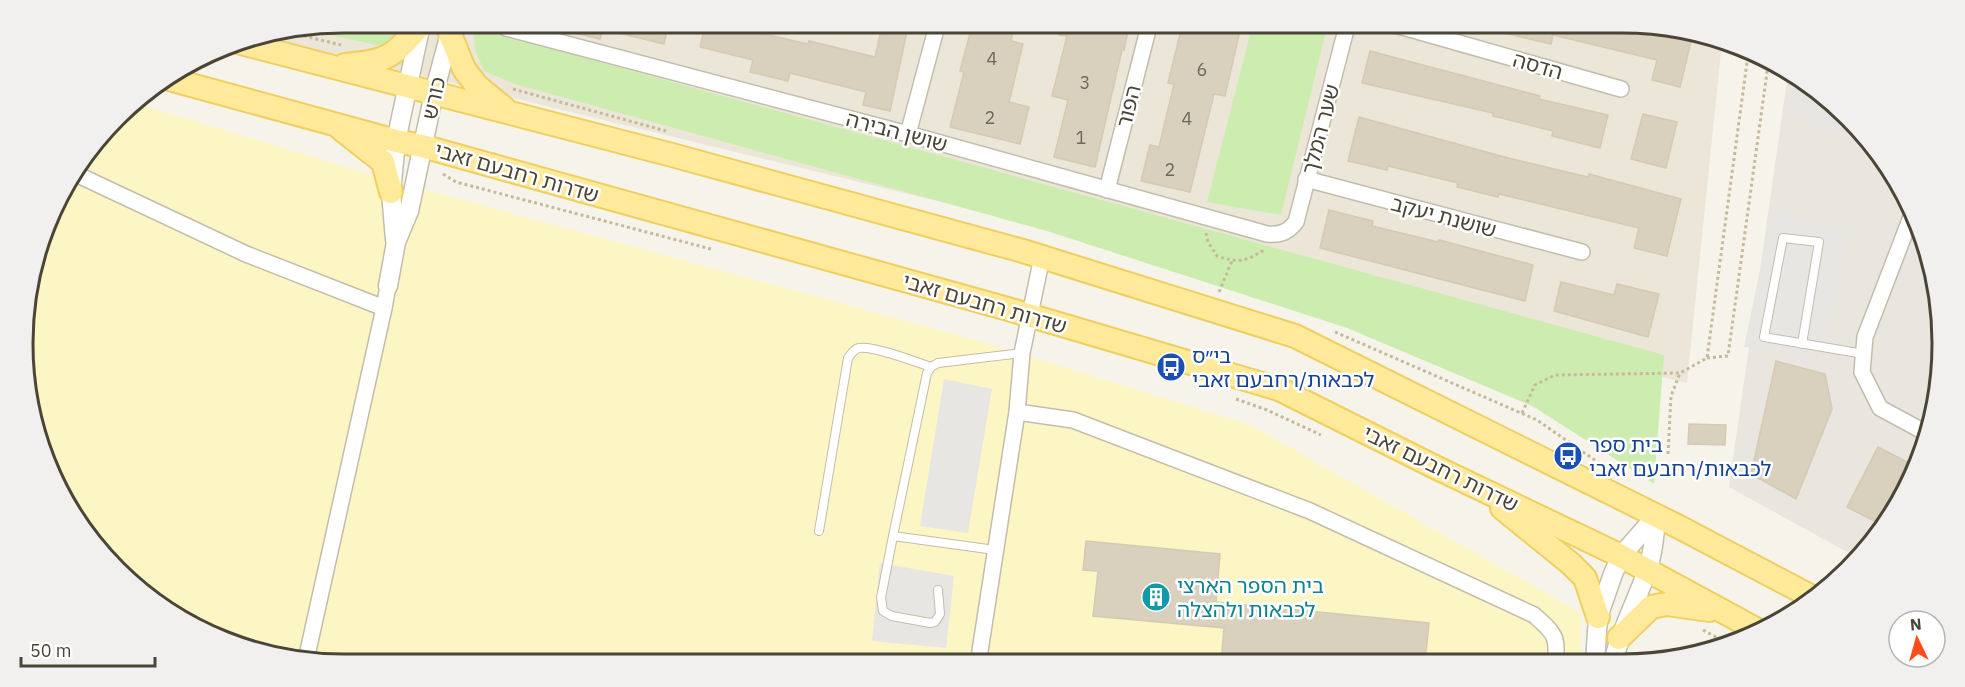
<svg xmlns="http://www.w3.org/2000/svg" width="1965" height="687" font-family="'IBM Plex Sans','Noto Sans Hebrew',sans-serif">
<style>
.residential{fill:#ebe6d8}
.industrial{fill:#e9e5df}
.green{fill:#cdedb0}
.sand{fill:#fcf5c4}
.parking{fill:#e8e6e2}
.building{fill:#d9d1be;stroke:#d5cab1;stroke-width:1.5}
.lines{fill:none;stroke-linecap:round;stroke-linejoin:round}
.service-casing{stroke:#c3bdac;stroke-width:10}
.minor-casing{stroke:#c3bdac;stroke-width:18}
.tertiary-casing{stroke:#c3bdac;stroke-width:21}
.primary-casing{stroke:#efcf60;stroke-width:26}
.path{stroke:#c6ba9c;stroke-width:3;stroke-dasharray:3 3;stroke-linecap:butt}
.service{stroke:#fff;stroke-width:8}
.minor{stroke:#fff;stroke-width:15}
.tertiary{stroke:#fff;stroke-width:18}
.primary{stroke:#ffea9b;stroke-width:22}
.labels{text-anchor:middle;dominant-baseline:central;stroke-width:5;stroke-linejoin:round;paint-order:stroke}
.number-label{font-size:18px;fill:#6e6859}
.street-label{font-size:21px;fill:#4b4537;stroke:#fff}
.transit-label{font-size:21px;fill:#164399;stroke:#fff;text-anchor:start}
.culture-label{font-size:21px;fill:#0d838f;stroke:#fff;text-anchor:start}
.rim{fill:none;stroke:#4b4537;stroke-width:3}
</style>
<rect width="100%" height="100%" fill="#f6f4ea"/>
<polygon class="residential" points="344,22 1621,22 1704,33 1722,42 1687,383 266,38"/>
<polygon class="industrial" points="1788,74 1817,89 1899,183 1940,301 1932,426 1899,504 1856,557 1729,487"/>
<g class="green">
<polygon points="344,23 396,23 390,48 307,30"/>
<polygon points="1253,23 1328,23 1281,215 1207,202"/>
<polygon points="473,27 1664,355 1654,484 1534,407 1347,328 1047,231 515,84 484,71 475,50"/>
</g>
<polygon class="sand" points="132,102 386,179 976,340 1251,425 1581,613 1580,662 344,664 261,654 165,610 77,522 33,426 25,302 56,201"/>
<g class="parking">
<polygon points="1796,78 1817,89 1869,148 1790,110"/>
<polygon points="1772,212 1847,233 1822,355 1744,347"/>
<polygon points="944,379 992,389 968,533 920,526"/>
<polygon points="880,563 954,576 946,648 872,641"/>
</g>
<g class="building">
<polygon points="554,22 669,22 664,44 603,29 600,39 553,28"/>
<polygon points="706,22 748,22 747,30 808,44 809,41 875,57 883,22 909,22 890,111 863,105 866,92 790,73 788,81 750,72 753,60 700,47"/>
<polygon points="973,22 1015,22 1011,41 1023,44 1009,102 1029,107 1020,144 950,127 964,72 960,71"/>
<polygon points="1062,22 1130,22 1124,50 1122,50 1095,167 1054,157 1068,100 1052,96 1067,36 1059,35"/>
<polygon points="1183,22 1242,22 1225,96 1214,94 1190,192 1141,181 1150,145 1159,147 1174,84 1168,83"/>
<polygon points="1484,22 1616,22 1664,34 1665,28 1693,33 1680,87 1652,80 1657,60 1553,35 1551,44 1483,28"/>
<polygon points="1370,51 1540,96 1539,99 1608,115 1600,148 1552,136 1553,131 1493,116 1493,113 1362,83"/>
<polygon points="1643,114 1677,122 1666,168 1631,159"/>
<polygon points="1359,117 1508,158 1588,177 1589,174 1681,199 1667,256 1634,248 1639,228 1499,194 1498,197 1457,187 1458,183 1388,166 1387,170 1348,161"/>
<polygon points="1329,210 1373,221 1372,226 1438,242 1439,240 1533,265 1525,301 1320,248"/>
<polygon points="1561,282 1614,295 1617,284 1659,294 1648,337 1554,311"/>
<polygon points="1776,361 1825,374 1832,409 1796,499 1751,474"/>
<polygon points="1689,424 1726,425 1725,445 1688,444"/>
<polygon points="1878,447 1915,466 1899,504 1882,525 1847,507"/>
<polygon points="1086,541 1220,554 1216,602 1429,623 1425,662 1221,663 1224,628 1093,616 1098,571 1083,570"/>
</g>
<g class="lines">
<g class="service-casing">
<g id="service">
<polyline points="1802,344 1819,242 1783,238 1764,337 1864,354"/>
<path d="M819,531L848,358C851,354 854,349 859,348C872,345 916,362 931,367"/>
<polyline points="893,536 927,373 931,367 938,363 1022,353"/>
<polyline points="938,590 940,614 935,622 930,623 892,616 883,611 881,598 893,536 995,550"/>
</g>
</g>
<g class="minor-casing">
<g id="minor">
<polyline points="1385,22 1621,89"/>
<path d="M506,28L908,134L1267,234C1280,235 1287,233 1296,222L1348,22"/>
<polyline points="908,134 938,22"/>
<polyline points="76,174 246,254 384,308 388,286"/>
<polyline points="1306,179 1582,252"/>
<polyline points="1107,190 1150,22"/>
<polyline points="1911,217 1865,337 1862,372 1880,408 1928,434"/>
<path d="M1017,412L1073,420L1310,511L1534,615C1553,632 1559,636 1555,662"/>
<polyline points="306,660 384,308"/>
<polyline points="981,663 980,651 1017,412 1022,353 1042,257"/>
</g>
</g>
<g class="tertiary-casing">
<g id="tertiary">
<polyline points="395,240 391,192 396,141 421,24"/>
<polyline points="388,286 396,242 409,211 434,93 453,22"/>
<polyline points="1595,662 1598,617 1613,574 1621,556 1656,516"/>
<path d="M1613,662C1621,630 1636,602 1647,571C1653,554 1655,534 1656,516"/>
</g>
</g>
<g class="primary-casing">
<g id="primary">
<polyline points="450,34 464,69 477,86 504,108"/>
<polyline points="241,43 672,155 1023,251 1295,336 1679,527 1814,598"/>
<path d="M345,65C388,61 391,58 420,26"/>
<polyline points="169,79 396,141 422,146 1008,309 1279,389 1437,468 1621,556 1761,632"/>
<polyline points="341,129 383,162 391,192"/>
<polyline points="1502,508 1571,564 1585,578 1598,617"/>
<polyline points="1619,638 1651,607 1667,604 1709,610"/>
</g>
</g>
<g class="path">
<polyline points="292,33 341,45"/>
<polyline points="513,89 666,131"/>
<polyline points="147,93 157,96"/>
<polyline points="443,174 456,182 711,249"/>
<path d="M1206,233L1208,242L1217,256C1238,263 1245,262 1264,250"/>
<polyline points="1219,292 1232,261"/>
<polyline points="1335,332 1537,420 1602,465"/>
<polyline points="1707,358 1728,356 1768,65"/>
<polyline points="1236,399 1267,410 1321,435"/>
<polyline points="1522,413 1535,385 1555,375 1680,373 1707,358 1748,55"/>
<polyline points="1668,454 1671,396 1680,373"/>
<polyline points="1703,630 1727,643"/>
</g>
<use href="#service" class="service"/>
<use href="#minor" class="minor"/>
<use href="#tertiary" class="tertiary"/>
<use href="#primary" class="primary"/>
</g>
<defs>
<g id="bus-disc" transform="scale(1.5)"><circle r="9.5" fill="#1a4fb4" stroke="#fff"/><path d="M-5-6H5V4H4V6H2V4H-2V6H-4V4H-5ZM-3.5-4V0h7V-4ZM-3.5 1.2v1.5H-2V1.2ZM2 1.2v1.5H3.5V1.2Z" fill="#fff"/></g>
<g id="building-disc" transform="scale(1.5)"><circle r="9.5" fill="#0f9aa8" stroke="#fff"/><path d="M-4-6H4V6H1V3H-1V6H-4ZM-2.5-4.3h1.7v1.8h-1.7ZM.8-4.3h1.7v1.8H.8ZM-2.5-1h1.7V.8h-1.7ZM.8-1h1.7V.8H.8Z" fill="#fff"/></g>
</defs>
<g fill-rule="evenodd">
<use href="#bus-disc" x="1171" y="367"/>
<use href="#bus-disc" x="1568" y="456"/>
<use href="#building-disc" x="1156" y="597"/>
</g>
<g class="labels">
<g class="number-label">
<text x="992" y="58">4</text>
<text x="1202" y="69">6</text>
<text x="1085" y="82">3</text>
<text x="990" y="117">2</text>
<text x="1187" y="118">4</text>
<text x="1081" y="137">1</text>
<text x="1170" y="169">2</text>
</g>
<g class="street-label">
<text transform="translate(1538 65) rotate(16)">הדסה</text>
<text transform="translate(433 98) rotate(-77)">כורש</text>
<text transform="translate(1128 106) rotate(-76)">הפור</text>
<text transform="translate(1320 129) rotate(-75)">שער המלך</text>
<text transform="translate(897 131) rotate(15)">שושן הבירה</text>
<text transform="translate(517 172) rotate(16)">שדרות רחבעם זאבי</text>
<text transform="translate(1444 216) rotate(15)">שושנת יעקב</text>
<text transform="translate(985 303) rotate(16)">שדרות רחבעם זאבי</text>
<text transform="translate(1441 468) rotate(26)">שדרות רחבעם זאבי</text>
</g>
<g class="transit-label">
<text x="1192" y="355">בי״ס<tspan x="1192" dy="24">לכבאות/רחבעם זאבי</tspan></text>
<text x="1589" y="444">בית ספר<tspan x="1589" dy="24">לכבאות/רחבעם זאבי</tspan></text>
</g>
<g class="culture-label">
<text x="1177" y="585">בית הספר הארצי<tspan x="1177" dy="24">לכבאות ולהצלה</tspan></text>
</g>
</g>
<path d="M0 0H1965V687H0ZM343 33H1622A310 310 0 0 1 1932 343V344A310 310 0 0 1 1622 654H343A310 310 0 0 1 33 344V343A310 310 0 0 1 343 33Z" fill="#f1f0ef" fill-rule="evenodd"/>
<path class="rim" d="M343 33H1622A310 310 0 0 1 1932 343V344A310 310 0 0 1 1622 654H343A310 310 0 0 1 33 344V343A310 310 0 0 1 343 33Z"/>
<g transform="translate(1917 639) rotate(355)"><circle r="28" fill="#ffffff" stroke="#b7b5af" stroke-width="1.5"/>
<path d="M0-4.5L10 22L0 15L-10 22Z" fill="#ff4d19"/>
<text y="-9" font-size="16" font-weight="bold" text-anchor="middle" fill="#4b4537">N</text>
</g>
<path d="M21 657v9h134v-9" fill="none" stroke="#4b4537" stroke-width="3"/>
<text x="30" y="657" font-size="18" fill="#4b4537" stroke="#ffffff" stroke-width="4.5" paint-order="stroke">50 m</text>
</svg>
